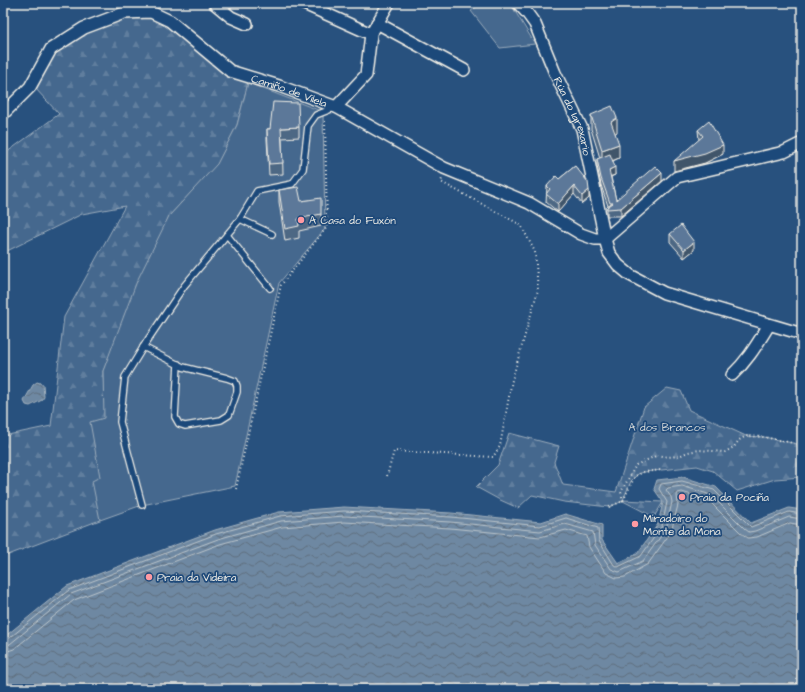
<svg xmlns="http://www.w3.org/2000/svg" width="805" height="692" font-family="'Architects Daughter',sans-serif">
<style>
.forest{fill:url(#forest-firs);stroke:#9cacbb}
.park{fill:#45688e;stroke:#9cacbb}
.water{fill:url(#water-waves);stroke:#a4b2be}
.lines{fill:none;stroke-linecap:round;stroke-linejoin:round}
.shore{stroke:#bec7cc;stroke-width:1}
.service-casing{stroke:#f4f1e8;stroke-width:8}
.minor-casing{stroke:#f4f1e8;stroke-width:14}
.path{stroke:#f4f1e8;stroke-width:2;stroke-dasharray:1 3;stroke-linecap:butt}
.service{stroke:#1f4a7a;stroke-width:5.5}
.minor{stroke:#1f4a7a;stroke-width:11}
.wall{fill:#4e6784;stroke:#f4f1e8}
.shaded-wall{fill:#40546b;stroke:#f4f1e8}
.building{fill:#5b7899;stroke:#f4f1e8}
.poi-dot{fill:#ff9aa2;stroke:#1f4a7a;stroke-width:1.5}
.labels{text-anchor:middle;dominant-baseline:central;stroke-width:3.5;stroke-linejoin:round;paint-order:stroke}
.street-label{font-size:11px;fill:#f4f1e8;stroke:#1f4a7a}
.poi-label{font-size:11px;fill:#f4f1e8;stroke:#1f4a7a;text-anchor:start}
.park-label{font-size:11px;fill:#dadcda;stroke:#1f4a7a}
</style>
<defs>
<pattern id="forest-firs" width="22" height="20" patternUnits="userSpaceOnUse"><rect width="22" height="20" fill="#45688e"/><path d="M5 1l3.5 6h-7zM16 11l3.5 6h-7z" fill="#607e9e"/></pattern>
<pattern id="water-waves" width="16" height="10" patternUnits="userSpaceOnUse"><rect width="16" height="10" fill="#6e88a2"/><path d="M0 5q4-4 8 0t8 0" fill="none" stroke="#5f6e7d"/></pattern>
</defs>
<rect width="100%" height="100%" fill="#28517e"/>
<filter id="ink" filterUnits="userSpaceOnUse"><feTurbulence type="fractalNoise" baseFrequency=".025" numOctaves="2"/><feDisplacementMap in="SourceGraphic" scale="8" xChannelSelector="R" yChannelSelector="G"/><feConvolveMatrix kernelMatrix="1 2 1 2 8 2 1 2 1" color-interpolation-filters="sRGB"/></filter>
<g filter="url(#ink)">
<g class="forest">
<polygon points="146,14 166,23 248,83 237,125 217,165 169,216 103,371 105,418 100,520 3,557 3,436 51,426 64,317 125,206 82,214 3,253 3,155 59,114 34,87 55,50 86,31 118,18"/>
<polygon points="667,388 681,391 689,410 746,436 764,437 802,445 802,477 775,479 737,491 713,471 697,466 644,472 638,474 631,481 623,500 663,502 654,517 623,501 609,507 564,502 532,495 518,508 498,499 476,487 498,465 509,433 559,446 554,462 563,485 616,492 644,407"/>
</g>
<g class="park">
<polygon points="482,3 510,3 535,44 500,48 471,11"/>
<polygon points="248,83 321,111 323,114 325,229 279,283 235,486 142,505 100,520 92,481 100,477 90,422 104,418 103,371 137,281 169,216 217,164 237,125"/>
</g>
<g class="water">
<polygon points="37,382 43,384 44,397 42,400 30,406 26,405 24,401 33,385"/>
<polygon points="683,477 716,487 751,523 789,508 802,510 802,689 3,689 3,638 67,586 215,530 279,512 344,507 451,513 541,522 565,514 602,525 602,540 618,563 637,554 658,524 663,502 654,489 657,480"/>
</g>
<g class="lines">
<g class="shore">
<polyline points="3,641 7,640 69,590 216,534 280,516 344,511 451,517 540,526 566,518 598,528 599,541 614,565 618,567 641,556 662,526 667,502 659,489 661,484 682,481 714,490 751,527 789,512 802,514"/>
<polyline points="3,646 10,644 71,594 218,539 281,521 344,516 450,522 540,531 565,524 593,532 595,545 611,569 619,572 643,561 666,529 672,502 671,497 666,490 668,488 682,486 711,495 745,529 749,532 755,531 789,517 802,519"/>
<polyline points="3,652 8,651 14,649 74,600 220,544 282,527 344,522 450,528 540,537 566,530 587,536 589,547 606,573 616,578 625,577 648,564 671,532 678,505 677,495 678,493 682,492 708,500 741,533 748,538 757,537 790,523 802,525"/>
</g>
<g class="service-casing">
<g id="service">
<polyline points="240,219 272,234"/>
<polyline points="227,235 270,288"/>
<polyline points="143,347 183,367 227,378 235,381 237,386 237,392 229,415 221,420 185,426 179,424 175,417 178,364"/>
<polyline points="142,505 120,422 125,377 147,341 184,286 240,219 257,191 292,184 303,169 308,126 316,115 334,108"/>
</g>
</g>
<g class="minor-casing">
<g id="minor">
<polyline points="214,3 231,17 247,24"/>
<polyline points="302,3 371,34 366,75 336,107"/>
<path id="s1" d="M518,3L527,13L535,24L555,73L582,129L605,239L609,253L618,265L630,275L664,293L802,334"/>
<polyline points="377,23 464,70"/>
<polyline points="374,29 389,3"/>
<path id="s2" d="M3,114L30,87L51,49L84,28L124,13L151,12L170,21L230,71L279,86L336,107L444,168L529,203L581,234L595,239H605"/>
<polyline points="605,239 677,177 784,152 802,143"/>
<path d="M732,375C749,359 757,344 769,325"/>
</g>
</g>
<g class="path">
<polyline points="387,476 394,451 493,457 500,446 512,380 538,290 535,252 521,225 441,182 442,179"/>
<polyline points="236,489 281,285 327,227 325,120"/>
<polyline points="623,501 621,492 636,465 658,455 668,457 679,456 688,452 699,450 725,452 734,447 739,440 746,436 764,437 802,445"/>
<polyline points="609,507 623,501 635,476 644,472 662,470"/>
</g>
<use href="#service" class="service"/>
<use href="#minor" class="minor"/>
</g>
<g class="wall">
<polygon points="591,115 617,132 615,133 619,158 613,161 615,175 611,177 616,200 662,181 621,216 607,216 607,207 608,206 601,185 597,166 597,159 600,158 591,129"/>
<polygon points="299,127 299,137 282,138 283,174 269,175 267,139 267,129"/>
<polygon points="698,130 723,154 705,163 674,171 699,140"/>
<polygon points="575,166 589,198 582,204 574,194 558,212 546,202 547,186 559,179"/>
<polygon points="279,190 321,214 321,226 299,231 299,238 285,241 279,202"/>
<polygon points="670,234 694,250 684,258 670,242"/>
</g>
<g class="shaded-wall">
<polygon points="617,118 617,132 611,136 611,122"/>
<polygon points="619,144 619,158 602,165 602,150"/>
<polygon points="723,145 723,154 705,163 674,171 674,161"/>
<polygon points="615,167 615,175 609,177 609,170"/>
<polygon points="662,173 662,181 621,216 621,208"/>
<polygon points="574,186 574,194 558,212 558,204"/>
<polygon points="589,190 589,198 582,204 582,196"/>
<polygon points="694,242 694,250 684,258 684,250"/>
</g>
<g class="building">
<polygon points="273,102 298,103 299,127 281,128 283,163 269,164 267,129 270,129"/>
<polygon points="612,106 617,118 611,122 619,144 602,150 591,115"/>
<polygon points="709,121 723,145 705,153 674,161 703,136 698,130"/>
<polygon points="610,154 615,167 609,170 616,200 655,166 662,173 621,208 607,209 607,207 613,203 610,203 601,178 597,159"/>
<polygon points="575,166 588,182 589,190 582,196 574,186 558,204 546,194 550,189 547,186 556,176 559,179"/>
<polygon points="298,187 301,201 321,198 321,214 298,219 299,226 285,229 279,190"/>
<polygon points="681,225 694,242 684,250 670,234"/>
</g>
</g>
<g class="poi-dot">
<circle cx="301" cy="220" r="4"/>
<circle cx="682" cy="497" r="4"/>
<circle cx="635" cy="524" r="4"/>
<circle cx="149" cy="577" r="4"/>
</g>
<g class="labels">
<g class="street-label">
<text stroke="none"><textPath href="#s2" startOffset="352">Camiño de Vilela</textPath></text>
<text stroke="none"><textPath href="#s1" startOffset="127">Rúa do Igrexario</textPath></text>
</g>
<g class="poi-label">
<text x="309" y="220">A Casa do Fuxón</text>
<text x="690" y="497">Praia da Pociña</text>
<text x="643" y="518">Miradoiro do<tspan x="643" dy="13">Monte da Mona</tspan></text>
<text x="157" y="577">Praia da Videira</text>
</g>
<g class="park-label">
<text x="667" y="427">A dos Brancos</text>
</g>
</g>
<rect width="805" height="692" fill="none" stroke="#1f4a7a" stroke-width="16"/>
<rect x="8" y="8" width="789" height="676" fill="none" stroke="#f4f1e8" stroke-width="1.5" filter="url(#ink)"/>
</svg>
